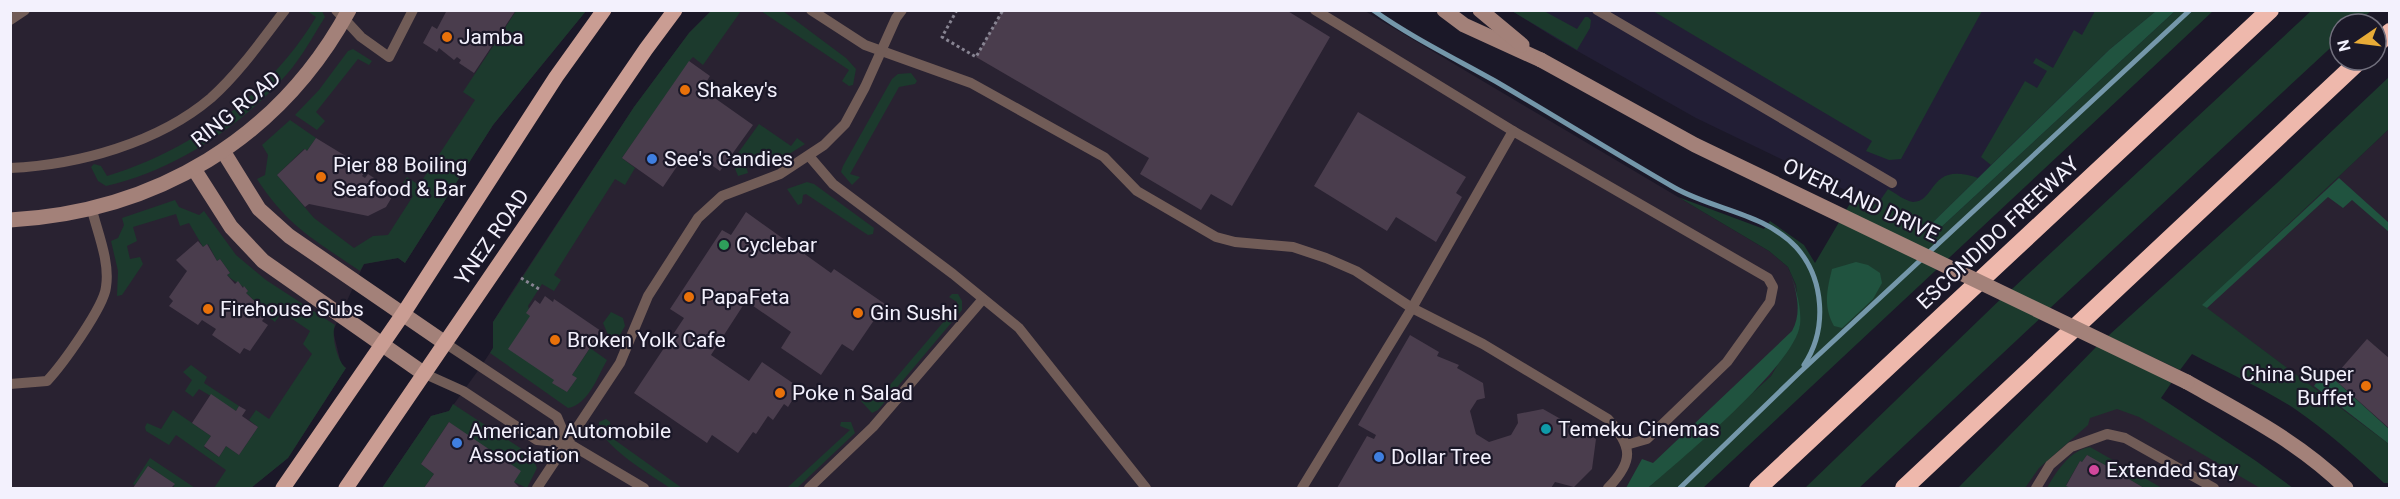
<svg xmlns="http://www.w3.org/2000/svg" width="2400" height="499" font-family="Roboto,sans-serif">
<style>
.commercial{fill:#292231}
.built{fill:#221e35}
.green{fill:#1c3a2d}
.forest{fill:#20533f}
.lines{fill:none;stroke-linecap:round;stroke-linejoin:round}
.stream{stroke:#7497aa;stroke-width:5}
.building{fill:#4a3d4d}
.path{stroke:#878492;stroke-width:3;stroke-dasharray:3 3;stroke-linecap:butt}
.lane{stroke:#715c57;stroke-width:10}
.secondary{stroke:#a38179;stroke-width:15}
.primary{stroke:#ca9d93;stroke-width:15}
.highway{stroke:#eeb8ac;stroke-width:18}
.secondary-bridge{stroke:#a38179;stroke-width:15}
.food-dot{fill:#e8710a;stroke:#1b1828;stroke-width:2}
.shop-dot{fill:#3f7fe0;stroke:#1b1828;stroke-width:2}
.leisure-dot{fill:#2e9e5b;stroke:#1b1828;stroke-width:2}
.culture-dot{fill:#0f9aa8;stroke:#1b1828;stroke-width:2}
.hotel-dot{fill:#d1479c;stroke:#1b1828;stroke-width:2}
.labels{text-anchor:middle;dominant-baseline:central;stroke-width:4.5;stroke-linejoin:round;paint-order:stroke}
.poi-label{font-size:21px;fill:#f3f1fd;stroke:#1b1828;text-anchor:start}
.street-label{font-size:21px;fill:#f3f1fd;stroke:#1b1828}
</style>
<rect width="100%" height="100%" fill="#1b1828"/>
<g class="commercial">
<polygon points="10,11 586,11 493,125 405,263 398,258 364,264 333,331 341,364 346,368 288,458 251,488 11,488"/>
<polygon points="711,11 1365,11 1769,251 1788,267 1796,285 1800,326 1771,376 1648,488 382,488 431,416 449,411 482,365 493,348 493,322 511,293 634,107 689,33"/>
<polygon points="2389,129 2389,444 2202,305"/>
<polygon points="2109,396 2272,488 2007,488"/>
</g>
<polygon class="built" points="1512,11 2175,11 1926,229 1696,118 1558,40"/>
<g class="green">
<path d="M307,11H322L325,17C313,36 302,57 287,74C240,127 175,170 106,186L98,181L91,167L94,164L101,166L107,176C192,150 270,94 316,17Z"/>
<path d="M516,11H586L493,125L405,263L398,258L364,264L360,271C316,241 287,226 257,179L265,175L268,155L262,145L290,120L316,138L307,151L304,149L277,175L314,218L354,248L373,236L388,235L413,196L400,187L407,177L419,185L475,100L463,92Z"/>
<path d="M711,11H741L703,65L693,57L691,59L622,158L635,168L625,185L615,179L554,275L561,280L554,291L542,284L528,306L554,380L553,383L567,392L576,379L572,375L590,348L607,360C598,376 588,405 568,408L490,353L493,348V322L634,107L689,33Z"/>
<polygon points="761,11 783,11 846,58 856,69 853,85 849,86 842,81 849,70"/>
<polygon points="1512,11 1544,11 1577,29 1585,17 1588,17 1591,20 1590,28 1577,50"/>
<polygon points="1653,11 1982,11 1901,159 1889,160 1866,151 1872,141"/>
<polygon points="2095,11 2156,11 2109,50 1991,165 1981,157 2025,81 2037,88 2047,71 2033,63 2036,58 2053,68 2074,30 2082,35"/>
<path d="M2175,11H2213L1703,488H1648L1771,376L1800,326L1796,285L1788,267L1769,251L1678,197L1764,229L1770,221L1804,245L1815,263L1855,195L1877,205L1888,189C1895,193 1905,201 1913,202C1937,202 1928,161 1978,178L1927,228L1936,232Z"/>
<polygon points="2311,11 2371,11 2356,24 2340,24 2340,39 2048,310 2011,290"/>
<polygon points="353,49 372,61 369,65 358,59 316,112 325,121 317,130 295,115 319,90 348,51"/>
<polygon points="911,73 917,81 915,84 899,87 850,174 860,177 852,185 841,172 843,166 892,79 898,74"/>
<path d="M2389,77V129L2203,305L2389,444V483H2384C2356,457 2327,431 2295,409C2263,388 2226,372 2192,354L2180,370L2108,336L2277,183Z"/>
<polygon points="759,124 791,146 797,138 805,144 775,163 770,150 744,158 748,173 738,176 732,161 737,160 736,156"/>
<polygon points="807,182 814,184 874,228 873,234 868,235 806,194 803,195 802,203 798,205 787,189"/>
<path d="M175,200L179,207L199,215L204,211L236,255L266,280L335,325C331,335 337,361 346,368L288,458L251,488H214L226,470L176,435L169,445L146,431L145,427L147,423L161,429L173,410L211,436L204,447L219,457L226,446L239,455L258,427L249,420L256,410L269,419L312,354L303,344L310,331L282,312L275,322L261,311L263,309L246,293L248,291C244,286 234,282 227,275L230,273L220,259L217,261L208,244L203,247L189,223L180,226L176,214L133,227L137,241L127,246L130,259L140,257L143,264L122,295L117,296L118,271L111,241L118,238L124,225L122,218Z"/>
<polygon points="2008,292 2048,311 1859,488 1805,488"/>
<polygon points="952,294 958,294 962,301 962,310 878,410 872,413 861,401 863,398 878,399 957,306 957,302 949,297"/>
<polygon points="611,312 623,318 625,326 617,340 609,337 603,323"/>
<polygon points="2100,343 2174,379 2161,398 2256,461 2293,488 2260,488 2139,417 2117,409 2090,418 2088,425 2039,468 2025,488 1958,488"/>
<polygon points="191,365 207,377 204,383 239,406 236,411 199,389 193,397 185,391 192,380 183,372"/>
<polygon points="453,404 531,455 537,468 527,488 514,482 449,422 421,464 434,474 424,488 382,488 431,416 449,411"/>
<path d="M606,419L610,422L612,438L682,488H670C653,476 596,443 599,422Z"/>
<polygon points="841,422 851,422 855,433 797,488 787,488 850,430 840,426"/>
<path d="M2090,447L2097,451L2162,488H2144L2087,455L2082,462L2080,461L2066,485L2070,488H2047C2056,472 2070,450 2090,447Z"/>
<polygon points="150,458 195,488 174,488 174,484 149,466 135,485 133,484"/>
</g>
<g class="forest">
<polygon points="2156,11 2175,11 1936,232 1926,229 2109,50"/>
<polygon points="2339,178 2389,223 2389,232 2352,200 2343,208 2328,197 2207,308 2202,305"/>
<path d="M1856,262L1868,265L1880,273L1882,283L1873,299L1842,328L1834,326C1823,306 1827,290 1832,269Z"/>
<path d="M1788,268C1795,284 1802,307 1800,325C1794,366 1682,458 1648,488H1626L1642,459L1653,463L1792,331C1803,312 1796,287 1788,268Z"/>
<polygon points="2325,371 2389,429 2389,444 2314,386"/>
</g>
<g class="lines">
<g class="stream">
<path d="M1373,10C1411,37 1454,58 1495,81C1555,116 1614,153 1675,188C1714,210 1764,213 1796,247C1824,278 1828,329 1804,365"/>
<polyline points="1680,488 1799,373 2190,10"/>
</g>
</g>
<g class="building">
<polygon points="447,10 516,10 474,73 459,63 461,60 457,57 454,60 439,48 437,52 423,43 432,26 437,29"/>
<polygon points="1003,10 1286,10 1330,37 1232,206 1211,194 1201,210 1140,174 1149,158 976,57"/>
<polygon points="689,61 710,76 702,89 753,125 720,171 697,155 690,165 682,159 663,187 622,158"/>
<polygon points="1358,112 1466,177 1456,193 1462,197 1436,242 1396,217 1387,231 1314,186"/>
<polygon points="316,138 367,169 362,176 365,178 368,174 395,192 386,207 368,216 309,204 305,207 277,175 305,149 307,151"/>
<polygon points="746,212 831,273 834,269 885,304 853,351 842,344 821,375 781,348 791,332 746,301 711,355 749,381 762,362 800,388 788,407 784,404 773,420 768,416 756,434 753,432 738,453 712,435 707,443 634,393 684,318 670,309 722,230 731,235"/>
<polygon points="198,241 203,247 207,244 217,261 220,259 230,273 227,275 235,284 238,281 243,288 244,286 248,291 246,293 263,309 261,311 266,316 262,321 268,325 250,351 244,348 240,354 212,335 216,329 202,320 198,325 169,306 173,301 169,297 187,271 176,260"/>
<polygon points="545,296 553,302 554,299 601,331 572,375 577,378 567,392 552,383 554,380 508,349 530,316 526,313 535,300 540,304"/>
<polygon points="1410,335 1439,352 1437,356 1459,365 1457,368 1483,383 1485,398 1477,400 1470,411 1476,434 1489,442 1511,435 1518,423 1517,414 1543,409 1596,439 1592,469 1574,487 1555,482 1551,488 1337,488 1367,436 1374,439 1376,435 1358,425"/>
<polygon points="2367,339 2390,359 2390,429 2333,378"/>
<polygon points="211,394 236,411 239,406 246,410 242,416 258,427 239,455 226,446 219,457 204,446 211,436 192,423"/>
<polygon points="449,422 521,471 514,482 520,488 424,488 434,474 421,464"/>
<polygon points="2087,455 2105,465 2144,488 2071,488 2066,486 2080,461 2082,462"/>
<polygon points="148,466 175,484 171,488 133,488"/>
</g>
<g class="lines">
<g class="path">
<polyline points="957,10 942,37 976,57 1003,10"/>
<polyline points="521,278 539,289"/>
</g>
<g class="lane">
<polyline points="336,10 361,37 389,57 413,10"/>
<path d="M811,10L865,45L971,83L1104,157L1137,191L1216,237L1235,242L1293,247L1326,258L1356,271L1412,308L1483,344L1608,419C1633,447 1634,461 1608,488"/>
<polyline points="1315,10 1513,131"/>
<polyline points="1597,10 1892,183"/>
<polyline points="10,20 25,10"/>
<polyline points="809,156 833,184 953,274 1019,328 1146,488"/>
<path d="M10,168C78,165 158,143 211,98C239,73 262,40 285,10"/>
<polyline points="445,343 557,417 568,443"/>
<polyline points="423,373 463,391 537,440 568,443 644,488"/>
<path d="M10,384L47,381C62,365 104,307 106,287C110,262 98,234 92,210"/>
<polyline points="537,488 620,363 648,296 698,218 722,196 780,174 824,145 845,124 865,87 896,18 902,10"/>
<polyline points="809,488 873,427 983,299"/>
<polyline points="1302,488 1412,308 1513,131 1768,278 1773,287 1770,302 1727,362 1647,439 1626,445"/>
<polyline points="2036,488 2050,465 2071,447 2107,434 2125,438 2214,488"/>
</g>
<g class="secondary">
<polyline points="1444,10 1464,25 1541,60"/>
<polyline points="1480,10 1522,45"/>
<polyline points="223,151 259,209 289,236 445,343"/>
<polyline points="194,169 231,227 263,261 423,373"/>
<path d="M10,220C155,212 279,139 349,10"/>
<path d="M2187,382C2244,414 2299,442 2346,488"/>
</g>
<g class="primary">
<polyline points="283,488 403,314 556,77 604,10"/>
<polyline points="346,488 646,49 675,10"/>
</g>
<g class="highway">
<polyline points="2376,45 2390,32"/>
<polyline points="1758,488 2270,10"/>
<polyline points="1904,488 2360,60"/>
</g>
<polyline class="secondary-bridge" points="1541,60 1695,145 2187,382"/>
</g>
<g class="food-dot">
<circle cx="447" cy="37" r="6"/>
<circle cx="685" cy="90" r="6"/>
<circle cx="321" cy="177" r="6"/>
<circle cx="689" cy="297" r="6"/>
<circle cx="208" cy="309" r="6"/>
<circle cx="858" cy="313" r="6"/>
<circle cx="555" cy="340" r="6"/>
<circle cx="2366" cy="386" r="6"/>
<circle cx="780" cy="393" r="6"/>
</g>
<g class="shop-dot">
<circle cx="652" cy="159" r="6"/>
<circle cx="457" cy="443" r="6"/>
<circle cx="1379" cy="457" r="6"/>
</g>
<circle class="leisure-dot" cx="724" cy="245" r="6"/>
<circle class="culture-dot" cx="1546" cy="429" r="6"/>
<circle class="hotel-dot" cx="2094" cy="470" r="6"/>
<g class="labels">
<g class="poi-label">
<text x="459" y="37">Jamba</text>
<text x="697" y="90">Shakey's</text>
<text x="664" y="159">See's Candies</text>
<text x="333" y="165">Pier 88 Boiling<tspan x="333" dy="24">Seafood &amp; Bar</tspan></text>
<text x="736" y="245">Cyclebar</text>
<text x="701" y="297">PapaFeta</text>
<text x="220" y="309">Firehouse Subs</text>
<text x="870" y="313">Gin Sushi</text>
<text x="567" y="340">Broken Yolk Cafe</text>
<text x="2354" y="374" text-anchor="end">China Super<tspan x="2354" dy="24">Buffet</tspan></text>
<text x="792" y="393">Poke n Salad</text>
<text x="1558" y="429">Temeku Cinemas</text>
<text x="469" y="431">American Automobile<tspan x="469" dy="24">Association</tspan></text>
<text x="1391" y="457">Dollar Tree</text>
<text x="2106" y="470">Extended Stay</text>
</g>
<g class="street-label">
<text transform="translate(236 109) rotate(-39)">RING ROAD</text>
<text transform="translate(1861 200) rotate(25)">OVERLAND DRIVE</text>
<text transform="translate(1998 233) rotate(-43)">ESCONDIDO FREEWAY</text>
<text transform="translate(492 237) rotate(-55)">YNEZ ROAD</text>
</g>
</g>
<rect width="2400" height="499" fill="none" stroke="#f3f1fd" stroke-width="24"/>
<g transform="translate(2358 42) rotate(256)"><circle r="28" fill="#1b1828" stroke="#716f7d" stroke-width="1.5"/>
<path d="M0-4.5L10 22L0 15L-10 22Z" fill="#e8ab37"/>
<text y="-9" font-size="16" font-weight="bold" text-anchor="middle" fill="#f3f1fd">N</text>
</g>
</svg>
